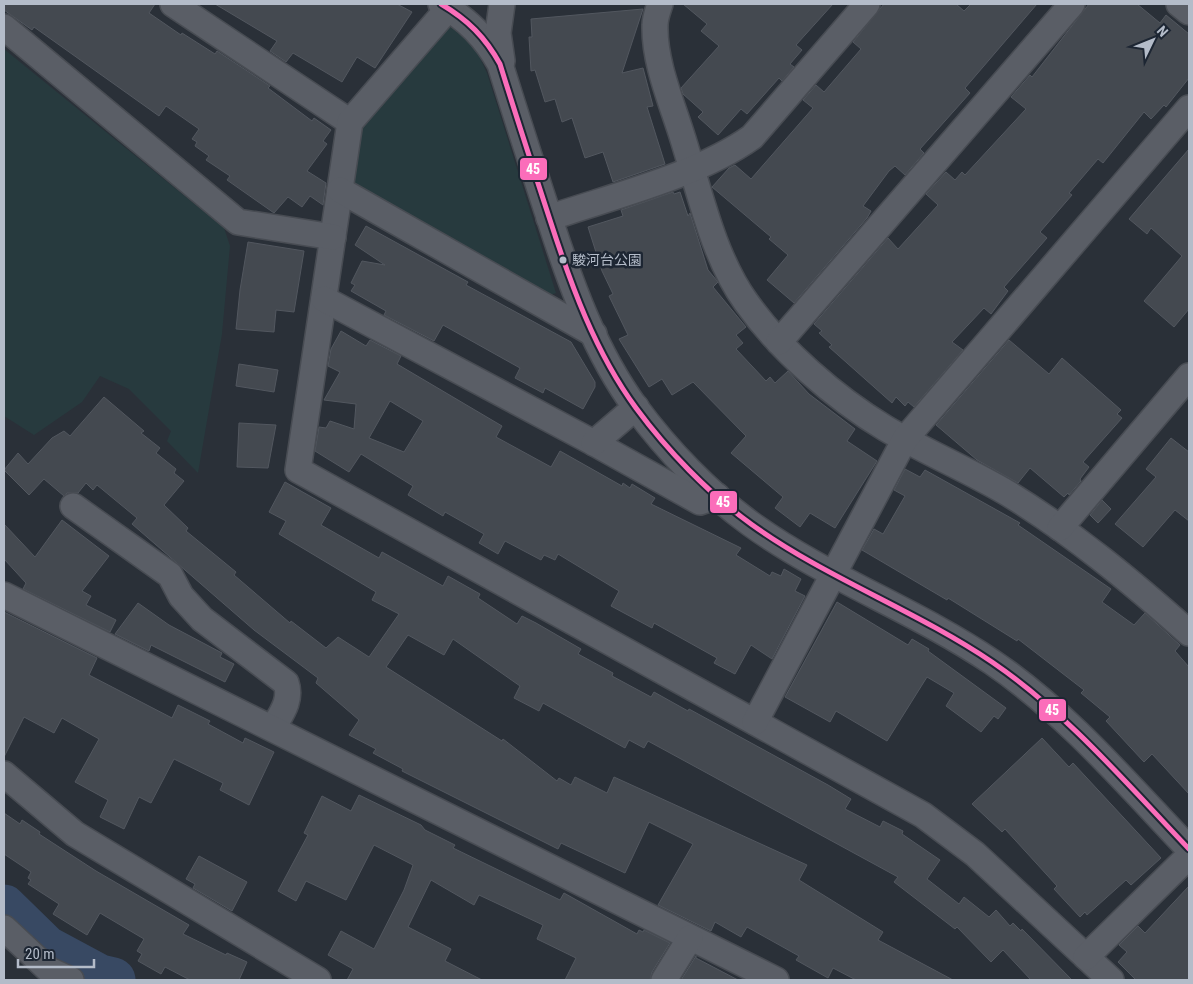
<svg xmlns="http://www.w3.org/2000/svg" width="1193" height="984" font-family="'Roboto Condensed','Noto Sans JP',sans-serif">
<style>
.green{fill:#273a3e}
.lines{fill:none;stroke-linecap:round;stroke-linejoin:round}
.river{stroke:#384963;stroke-width:45}
.building{fill:#444950;stroke:#52575f;fill-rule:evenodd}
.minor-casing{stroke:#484c53;stroke-width:28}
.minor{stroke:#5a5e66;stroke-width:25}
.bus-1-casing{stroke:#1d2633;stroke-width:9}
.bus-1{stroke:#fb6dba;stroke-width:5}
.bus-dot{fill:#b4bcc9;stroke:#1d2633;stroke-width:2}
.labels{text-anchor:middle;dominant-baseline:central;stroke-width:5;stroke-linejoin:round;paint-order:stroke}
.bus-label{font-size:14px;fill:#b4bcc9;stroke:#1d2633;text-anchor:start}
.line-badge{stroke:#1d2633;stroke-width:2}
.badge-label{font-size:14px;text-anchor:middle;font-weight:bold;fill:#fff}
</style>
<rect width="100%" height="100%" fill="#2a3038"/>
<g class="green">
<polygon points="455,25 471,39 487,73 556,293 543,298 352,188 357,127 441,28"/>
<polygon points="4,49 224,228 230,246 222,334 198,473 167,441 171,431 129,389 100,376 82,402 34,435 4,416"/>
</g>
<g class="lines">
<polyline class="river" points="4,907 46,948 100,977 113,980"/>
</g>
<g class="building">
<polygon points="4,4 155,4 149,13 181,35 182,33 215,54 217,51 270,86 268,88 312,121 314,118 331,130 323,141 327,144 307,171 326,183 323,205 310,196 302,207 288,197 274,213 227,180 230,176 206,160 209,156 195,146 197,142 192,139 199,129 166,106 159,116 34,27 32,30 4,10"/>
<polygon points="215,4 397,4 412,12 375,68 357,57 342,82 293,53 286,62 270,51 277,41"/>
<polygon points="683,4 833,4 796,45 802,50 790,64 794,67 782,81 779,78 747,114 741,109 718,135 698,117 703,112 683,94 681,88 719,46 701,31 707,24"/>
<polygon points="884,4 956,4 964,11 971,4 1037,4 965,88 970,93 920,149 924,153 905,175 895,166 889,171 863,206 871,211 867,218 794,303 767,280 788,255 769,239 771,237 712,187 729,168 735,165 751,179 813,108 803,100 816,85 824,92 861,49 853,42"/>
<polygon points="1089,4 1137,4 1160,23 1166,15 1189,34 1189,78 1166,107 1164,105 1151,119 1144,112 1103,163 1098,159 1069,193 1072,195 1040,232 1047,238 1004,287 1008,291 991,314 984,308 952,342 963,350 914,407 908,402 905,406 896,397 892,403 829,347 832,345 819,333 822,331 814,324 888,238 898,249 938,205 926,194 946,172 955,180 962,172 965,175 1026,109 1011,97 1030,75 1032,77"/>
<polygon points="643,9 622,73 643,68 653,106 647,107 665,164 613,182 603,152 585,158 572,118 562,122 555,99 545,102 535,70 531,71 529,37 532,37 531,19"/>
<polygon points="1189,149 1189,309 1174,327 1144,301 1182,256 1151,228 1147,234 1129,219"/>
<polygon points="673,192 674,194 680,192 688,216 690,213 708,270 718,282 713,287 746,327 736,335 743,343 736,349 766,381 770,377 775,383 788,371 809,394 855,429 847,441 877,461 835,528 810,513 800,527 775,508 783,497 731,453 746,436 693,382 672,395 662,379 649,387 619,339 628,335 609,296 613,294 602,271 588,227 623,216 621,210"/>
<polygon points="366,226 468,282 466,285 571,342 595,382 595,387 583,409 545,388 543,393 515,378 520,368 443,325 434,341 384,315 386,311 351,291 355,285 351,283 362,261 385,265 355,245"/>
<polygon points="248,242 304,251 294,312 276,310 274,332 236,329 240,290"/>
<path d="M341,331L366,346L370,340L401,356L397,364L502,426L496,437L551,467L560,451L622,486L623,483L630,488L632,484L655,498L651,504L741,548L736,555L770,576L772,572L781,576L784,569L801,579L795,591L805,596L772,659L751,645L735,674L714,663L717,658L654,623L652,628L611,606L619,591L558,554L555,560L544,555L541,560L505,541L498,554L479,543L484,534L445,512L443,516L408,495L413,486L361,454L349,472L315,451L319,427L326,428L330,421L354,429L356,404L324,400L340,372L328,366L331,349ZM390,401L423,421L404,452L369,438Z"/>
<polygon points="1009,340 1049,374 1062,358 1121,410 1117,414 1122,418 1083,462 1089,467 1080,479 1081,481 1069,495 1068,493 1064,497 1030,468 1018,483 977,460 936,425"/>
<polygon points="239,364 278,370 274,392 236,386"/>
<polygon points="104,397 144,431 141,433 160,448 156,453 176,469 174,473 184,481 164,505 188,528 186,531 236,572 234,575 290,623 291,621 326,648 338,637 369,657 399,614 372,600 376,592 279,534 286,521 269,512 285,482 331,508 321,525 379,558 382,552 443,586 448,576 480,594 478,598 517,624 522,616 536,623 581,649 578,654 613,673 612,676 651,697 654,692 688,711 689,709 828,785 851,799 845,809 880,827 883,821 903,831 902,834 940,860 927,879 959,904 964,897 989,917 996,910 1010,926 1013,923 1021,931 1022,929 1072,980 1031,980 1003,950 991,962 957,927 955,929 894,882 898,877 648,741 644,748 629,740 625,748 543,703 539,711 514,698 520,686 453,639 444,655 408,635 386,667 502,741 503,739 557,781 559,778 571,785 575,777 607,793 614,777 807,865 799,880 883,932 878,940 953,980 856,980 833,968 828,978 796,960 799,956 747,927 741,937 715,922 711,931 658,905 693,844 649,822 625,873 561,843 558,849 402,771 403,769 373,753 376,749 349,735 359,720 316,683 318,678 254,630 132,524 137,518 97,485 93,490 86,483 78,493 67,493 64,496 44,479 29,495 4,470 18,453 28,464 52,438 64,431 70,436"/>
<polygon points="239,423 276,425 268,468 237,467"/>
<polygon points="1171,438 1189,452 1189,521 1175,510 1143,547 1115,524 1156,477 1146,469"/>
<polygon points="905,469 920,477 925,470 1020,523 1018,525 1111,589 1102,602 1134,625 1145,613 1180,645 1175,651 1189,667 1189,794 1152,754 1144,762 1106,721 1110,717 1081,693 1084,690 1018,639 1017,641 948,598 947,600 862,550 874,529 883,534 905,496 894,490"/>
<polygon points="1102,500 1111,509 1098,523 1090,515"/>
<polygon points="62,520 109,556 82,591 91,596 86,605 116,620 110,632 23,589 26,583 4,559 4,524 35,557"/>
<polygon points="837,602 908,645 912,639 929,649 928,651 1006,708 998,719 994,716 981,732 946,706 954,693 927,677 887,741 836,711 830,722 785,697"/>
<polygon points="138,603 169,625 222,653 220,657 234,664 225,682 151,645 149,651 115,634"/>
<polygon points="4,612 97,658 89,675 172,718 178,705 210,721 208,724 243,743 245,738 274,752 249,805 220,790 223,783 174,759 151,803 139,797 124,829 100,817 108,800 75,782 99,739 62,718 54,733 24,717 4,757"/>
<polygon points="1042,738 1069,767 1073,763 1161,858 1131,885 1126,880 1087,915 1085,912 1080,917 1054,889 1057,886 1005,829 1002,832 972,804"/>
<polygon points="359,795 421,825 425,830 455,845 453,848 560,900 564,893 637,934 639,930 643,932 644,930 670,943 652,972 650,980 565,980 576,958 537,939 543,925 479,895 474,905 431,880 408,927 451,949 445,961 482,980 347,980 353,969 328,955 341,931 374,949 404,890 413,865 374,845 346,900 306,881 296,901 278,891 308,835 304,833 322,796 351,811"/>
<polygon points="4,813 20,824 22,820 40,832 39,834 96,871 189,925 183,934 226,955 227,953 247,962 239,980 190,980 165,967 161,974 138,961 142,954 137,951 144,939 100,913 87,935 53,914 59,904 28,884 31,880 28,878 31,872 4,854"/>
<polygon points="199,856 247,882 232,911 193,888 195,884 186,879"/>
<polygon points="1189,886 1189,980 1136,980 1118,962 1127,952 1119,945 1138,926 1145,933"/>
<polygon points="696,956 696,958 738,980 681,980"/>
</g>
<g class="lines">
<g class="minor-casing">
<g id="minor">
<polyline points="173,4 350,122"/>
<path d="M441,4C468,20 485,37 500,64C516,116 533,168 550,220C571,285 595,352 636,408C667,450 708,493 751,524C826,578 915,610 992,662C1067,713 1127,784 1189,849"/>
<polyline points="452,4 350,122 298,470 923,815 975,854 1111,980"/>
<polyline points="502,4 498,33 502,61"/>
<path d="M660,4C658,10 655,18 655,25C654,63 672,103 683,139C700,193 713,256 746,302C780,350 835,398 885,428C925,452 969,470 1009,494C1074,534 1132,582 1189,633"/>
<polyline points="1179,4 1189,12"/>
<polyline points="4,27 238,222 333,237"/>
<polyline points="340,190 594,334"/>
<path d="M549,218C613,196 697,176 752,137L867,4"/>
<polyline points="324,299 594,443 700,502 717,496"/>
<polyline points="779,342 1072,4"/>
<polyline points="594,443 636,407"/>
<path d="M73,506L170,575L181,596L202,619L286,683C292,700 281,714 273,728"/>
<polyline points="1060,528 1189,376"/>
<polyline points="4,595 776,980"/>
<polyline points="755,722 905,439 1189,108"/>
<polyline points="4,774 75,834 318,980"/>
<polyline points="4,928 49,970 71,980"/>
<polyline points="1086,957 1189,856"/>
<polyline points="664,980 690,938"/>
</g>
</g>
<use href="#minor" class="minor"/>
<g class="bus-1-casing">
<path id="bus-1" d="M441,4C468,20 485,37 500,64C516,116 533,168 550,220C571,285 595,352 636,408C667,450 708,493 751,524C826,578 915,610 992,662C1067,713 1127,784 1189,849"/>
</g>
<use href="#bus-1" class="bus-1"/>
</g>
<circle class="bus-dot" cx="563" cy="260" r="4.5"/>
<g class="labels">
<g class="bus-label">
<text x="572" y="260">駿河台公園</text>
</g>
</g>
<g class="line-badge">
<rect x="519" y="157" width="29" height="24" rx="5" fill="#fb6dba"/>
<rect x="709" y="490" width="29" height="24" rx="5" fill="#fb6dba"/>
<rect x="1038" y="698" width="29" height="24" rx="5" fill="#fb6dba"/>
</g>
<g class="badge-label">
<text x="533" y="174">45</text>
<text x="723" y="507">45</text>
<text x="1052" y="715">45</text>
</g>
<rect width="1193" height="984" fill="none" stroke="#b4bcc9" stroke-width="10"/>
<g transform="translate(1153 40) rotate(47)" stroke="#1d2633" stroke-width="4" paint-order="stroke">
<path d="M0-4L9 19L0 12L-9 19Z" fill="#b4bcc9"/>
<text y="-8" font-size="14" font-weight="bold" text-anchor="middle" fill="#b4bcc9">N</text>
</g>
<path d="M18 959v8h76v-8" fill="none" stroke="#b4bcc9" stroke-width="2.5"/>
<text x="25" y="959" font-size="15" fill="#b4bcc9" stroke="#1d2633" stroke-width="4" paint-order="stroke">20 m</text>
</svg>
